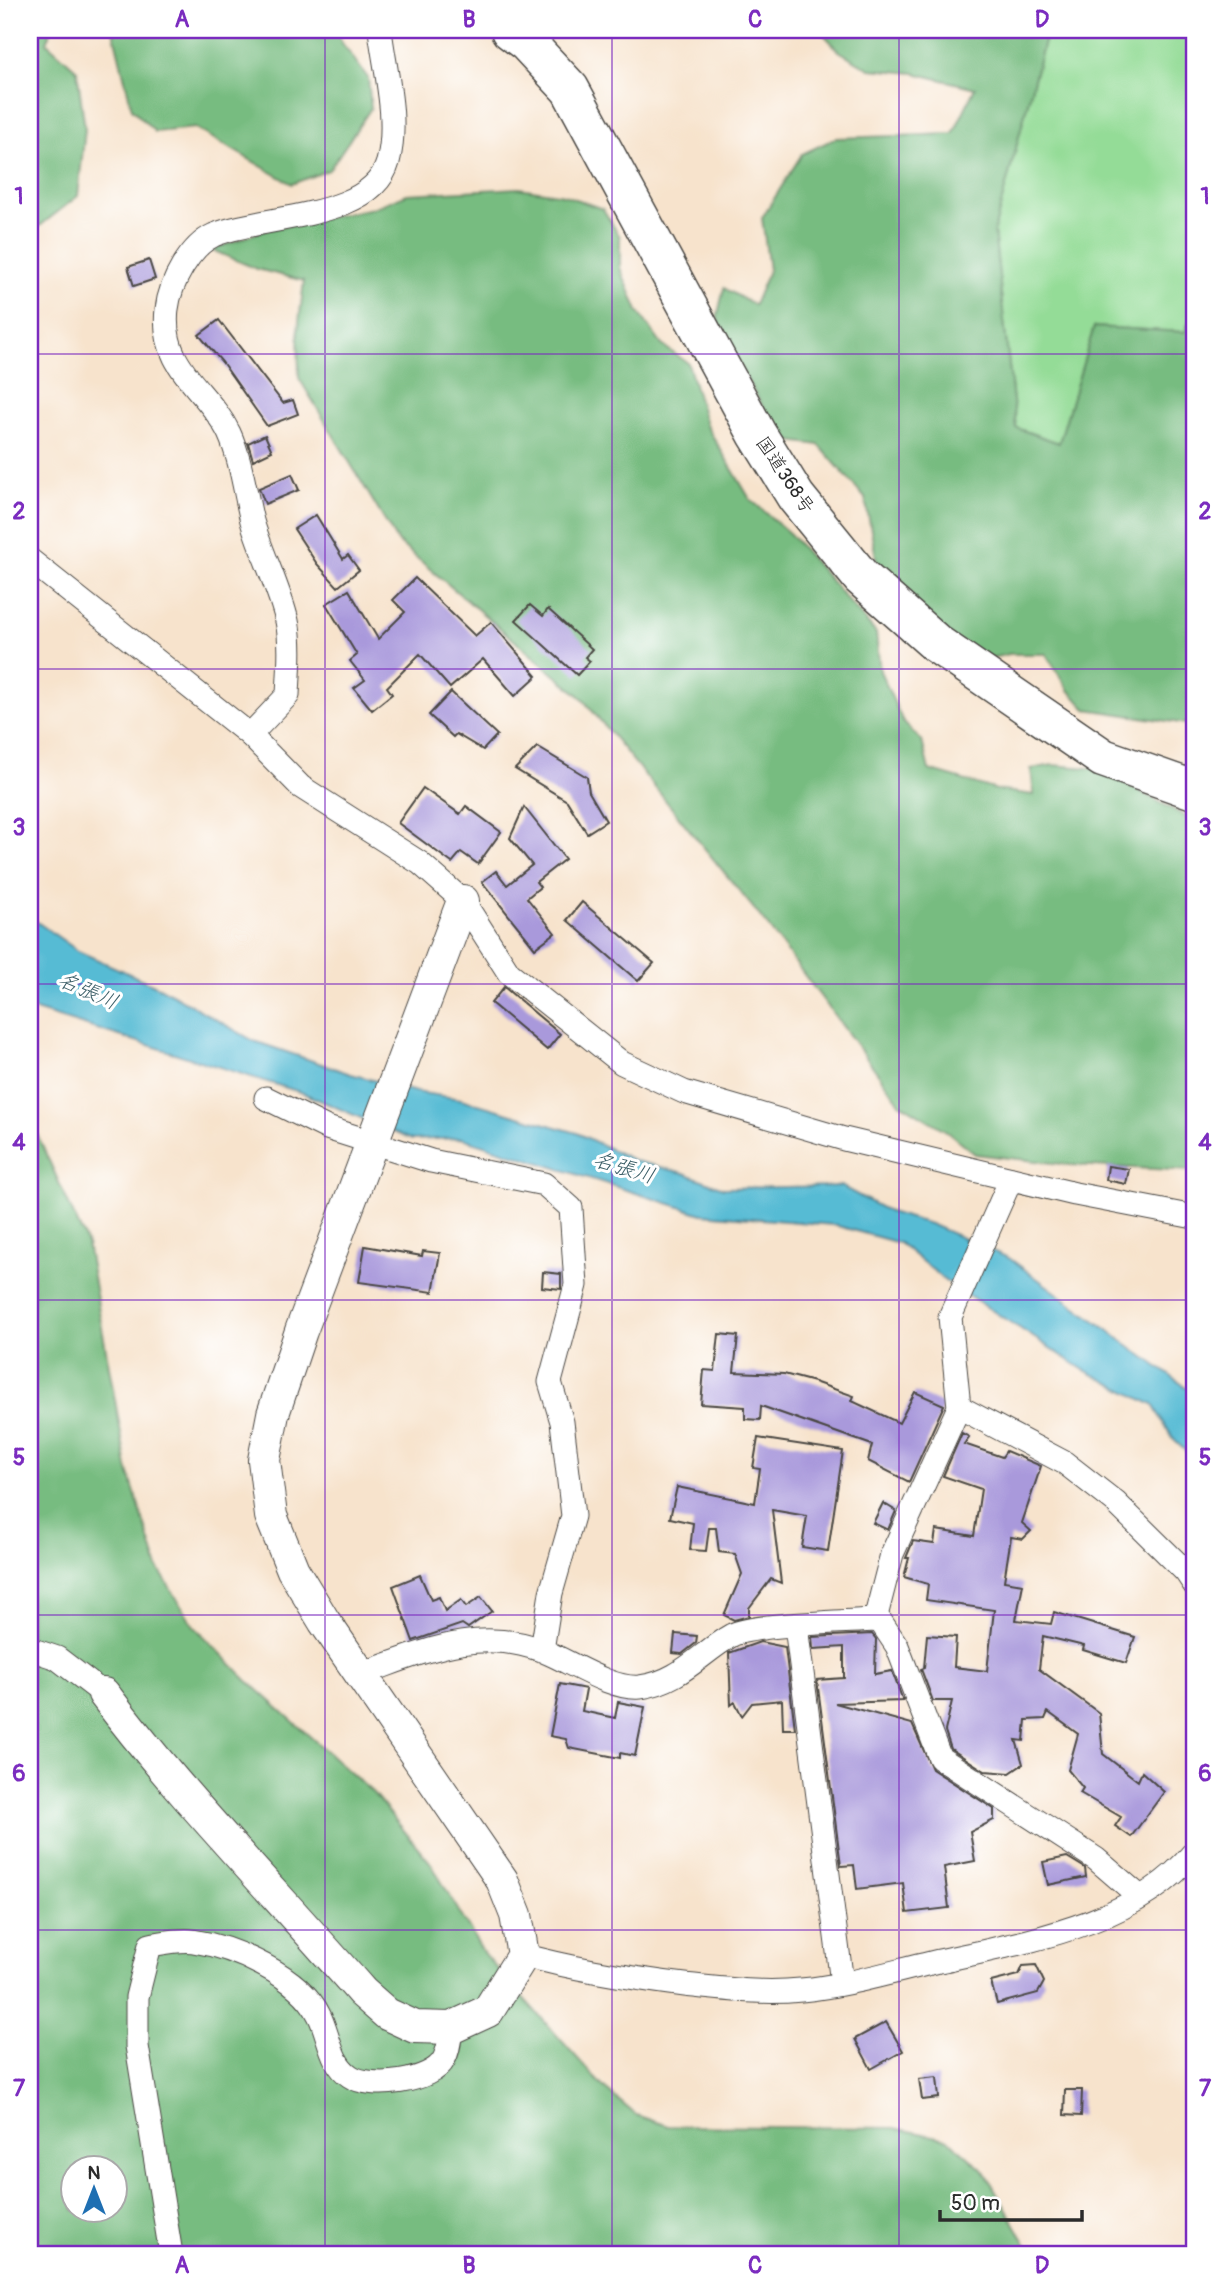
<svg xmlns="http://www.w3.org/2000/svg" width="1224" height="2284" font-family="Pangolin,'Klee One',sans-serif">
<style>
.green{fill:#94dc97;stroke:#608461;stroke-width:2}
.forest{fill:#77bc80;stroke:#517456;stroke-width:2;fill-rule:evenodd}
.water{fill:#56bbd4;stroke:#407380;stroke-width:2}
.building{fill:#a999db}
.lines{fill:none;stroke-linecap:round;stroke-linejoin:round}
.street-casing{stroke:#4a4743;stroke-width:25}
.secondary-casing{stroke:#4a4743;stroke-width:34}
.highway-casing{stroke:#4a4743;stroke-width:41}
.street{stroke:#fff;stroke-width:23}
.secondary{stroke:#fff;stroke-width:32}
.highway{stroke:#fff;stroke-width:38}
.grid{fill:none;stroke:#7b2cbf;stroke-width:2;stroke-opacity:0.55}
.labels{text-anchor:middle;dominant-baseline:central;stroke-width:6;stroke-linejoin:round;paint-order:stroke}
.street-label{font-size:19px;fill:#2b2b2b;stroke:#fff}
.water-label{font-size:21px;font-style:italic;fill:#3a5d66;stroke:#fff}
.neatline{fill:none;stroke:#7b2cbf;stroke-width:2.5}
.grid-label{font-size:23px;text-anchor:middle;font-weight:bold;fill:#7b2cbf}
</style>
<rect width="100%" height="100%" fill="#fff"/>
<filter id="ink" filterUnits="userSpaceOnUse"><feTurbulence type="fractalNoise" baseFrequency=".0143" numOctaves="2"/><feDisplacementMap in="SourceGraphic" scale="14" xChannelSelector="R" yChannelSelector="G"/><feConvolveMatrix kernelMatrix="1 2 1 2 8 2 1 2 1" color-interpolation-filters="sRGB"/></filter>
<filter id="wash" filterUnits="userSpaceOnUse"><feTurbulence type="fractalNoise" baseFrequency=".00686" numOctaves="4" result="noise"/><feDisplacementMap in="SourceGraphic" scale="28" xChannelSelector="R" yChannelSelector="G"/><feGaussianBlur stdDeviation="1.57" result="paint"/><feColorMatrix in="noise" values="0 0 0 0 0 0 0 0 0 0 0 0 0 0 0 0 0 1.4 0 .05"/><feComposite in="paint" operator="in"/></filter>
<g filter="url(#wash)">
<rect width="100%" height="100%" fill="#f7e3cc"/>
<polygon class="green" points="1047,30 1194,30 1194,310 1185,332 1094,327 1059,443 1016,428 994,231"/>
<g class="forest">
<polygon points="30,30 51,30 47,43 77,70 85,129 78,196 41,225 30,229"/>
<polygon points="113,30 336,30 342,43 368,78 371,108 329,170 292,184 195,128 155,132 132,109"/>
<polygon points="820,30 1047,30 994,231 1016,428 1059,443 1094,327 1185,332 1194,310 1194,729 1187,724 1086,709 1067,688 1046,654 1009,654 992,658 943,637 877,563 865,498 819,445 782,440 738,364 717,318 724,288 754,305 769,270 762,218 802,154 836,138 953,134 975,88 914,73 870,69 839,51"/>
<polygon points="519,188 564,195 603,209 620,237 620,268 638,311 662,345 688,363 706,425 750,499 790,534 876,633 880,671 903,722 922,741 929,770 997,790 1034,795 1031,769 1053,765 1099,769 1194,821 1194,1171 1070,1165 975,1154 948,1132 900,1103 764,921 581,697 397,541 299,378 298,330 304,281 257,269 212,250 264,230 373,208 407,194"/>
<path d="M30,1119L87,1244L127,1467L158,1568L194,1626L247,1680L373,1793L430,1862L484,1954L604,2088L636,2115L668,2126L895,2128L948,2139L985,2172L1032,2254H30ZM74,2168H116V2210H74Z"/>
</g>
<polygon class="water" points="30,917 78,951 161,988 254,1041 351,1074 416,1092 461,1099 577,1133 635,1161 684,1173 723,1188 841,1186 889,1212 930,1224 1009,1258 1194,1393 1194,1459 1174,1440 1153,1405 1084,1370 945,1280 899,1243 834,1225 702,1214 462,1138 412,1140 303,1093 32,1009"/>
<g id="blocks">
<g class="building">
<polygon points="149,260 155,279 134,286 128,267"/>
<polygon points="219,320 283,403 293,400 298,414 267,426 222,362 199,335"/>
<polygon points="265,435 272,451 253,460 248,443"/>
<polygon points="292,474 299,490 265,504 259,488"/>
<polygon points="316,515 343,559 348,555 359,570 338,587 317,564 294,529"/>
<polygon points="415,578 475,636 491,622 537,676 515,696 483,659 450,688 420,654 387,687 392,694 372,710 354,688 365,680 350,661 357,655 326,604 349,590 378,639 405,612 393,600"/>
<polygon points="530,605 543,616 548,609 592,649 585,657 590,661 577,675 516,620"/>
<polygon points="451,692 497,735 483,750 456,734 453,737 429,715"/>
<polygon points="537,747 587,777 589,792 606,821 587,833 567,801 515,769"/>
<polygon points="423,788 460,814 466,806 501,832 478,864 461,852 452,863 398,823"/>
<polygon points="524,807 565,859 536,882 540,887 527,898 555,933 535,948 482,882 496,871 507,885 532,865 510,838"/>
<polygon points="582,902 654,963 638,981 567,920"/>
<polygon points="504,987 560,1034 547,1050 491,1003"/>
<polygon points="1108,1166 1129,1169 1126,1184 1106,1180"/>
<polygon points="365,1246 422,1256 423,1251 440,1253 433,1292 359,1282"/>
<polygon points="543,1272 561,1274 561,1289 542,1287"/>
<polygon points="719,1334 738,1336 734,1372 784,1374 814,1382 854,1396 852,1401 899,1423 915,1392 944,1405 909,1482 868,1461 872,1445 761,1406 760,1420 745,1419 745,1407 701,1404 704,1370 715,1371"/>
<polygon points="962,1433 969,1437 964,1444 1002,1457 1006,1451 1041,1466 1022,1523 1031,1531 1023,1539 1011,1537 1004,1581 1023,1584 1016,1620 1051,1624 1054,1612 1135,1637 1126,1663 1083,1650 1084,1646 1043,1636 1039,1669 1099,1713 1103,1754 1138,1781 1142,1772 1164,1792 1131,1837 1115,1826 1121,1817 1080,1793 1083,1788 1068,1770 1078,1734 1048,1712 1045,1719 1026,1720 1024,1741 1016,1740 1023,1764 1010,1773 985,1771 951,1749 945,1731 952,1701 933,1701 921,1669 924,1668 927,1635 956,1637 954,1667 987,1671 994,1610 926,1600 928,1584 904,1577 909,1558 906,1558 913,1541 934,1544 936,1530 974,1536 981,1489 943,1476"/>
<polygon points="758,1438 843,1451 828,1551 802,1547 807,1516 772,1510 781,1583 771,1579 749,1608 749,1616 734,1620 724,1615 742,1574 735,1554 719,1552 716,1528 709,1528 706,1551 690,1550 693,1523 670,1518 677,1487 755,1503 760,1469 753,1468"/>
<polygon points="883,1503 896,1511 888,1530 873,1523"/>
<polygon points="420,1575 431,1600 439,1597 445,1611 461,1600 466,1607 481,1597 492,1611 468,1628 462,1624 413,1641 393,1586"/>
<polygon points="675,1634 697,1636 696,1643 682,1654 673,1653"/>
<polygon points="872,1634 876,1639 875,1674 892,1671 903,1701 835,1703 912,1724 932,1769 994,1809 994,1820 970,1832 975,1861 944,1867 949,1908 907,1913 903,1883 857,1889 854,1865 841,1866 817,1680 844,1678 844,1647 813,1649 812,1637"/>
<polygon points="760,1642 785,1647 795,1729 783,1729 782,1700 752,1703 742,1716 735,1702 731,1705 729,1653"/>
<polygon points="560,1684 586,1689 582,1711 615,1718 618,1702 645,1707 635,1756 620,1753 620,1758 569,1748 566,1739 550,1736"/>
<polygon points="1067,1857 1085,1868 1086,1877 1048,1885 1043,1862"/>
<polygon points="1036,1965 1044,1982 1038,1993 997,2004 991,1982 1019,1975 1023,1966"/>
<polygon points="886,2022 903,2051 871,2069 855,2039"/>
<polygon points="937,2077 939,2098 922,2100 919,2079"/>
<polygon points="1065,2090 1082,2090 1081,2116 1064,2115"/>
</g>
</g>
</g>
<g filter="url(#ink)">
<use href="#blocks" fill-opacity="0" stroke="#4a4743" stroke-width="2"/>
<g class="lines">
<g class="street-casing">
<g id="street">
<polyline points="30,560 250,735 301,787 420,863 463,901 509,973 622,1063 684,1092 844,1139 1075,1194 1194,1217"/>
<path d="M250,735L288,695C289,672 292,644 287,621C279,587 262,555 252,521C245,493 241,459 229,433C208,389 160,369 167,309C170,283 190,246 214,235C261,215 372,220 388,162C399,120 385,71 380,30"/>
<polyline points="266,1098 327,1128 431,1161 544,1184 571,1208 576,1285 550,1382 562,1422 573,1516 551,1593 542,1650"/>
<polyline points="959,1407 1065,1463 1115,1502 1186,1572 1194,1584"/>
<polyline points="875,1620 892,1554 959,1407 950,1317 1011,1179"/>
<polyline points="796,1626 842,1983"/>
<polyline points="30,1649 57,1658 104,1694"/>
<path d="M361,1674C422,1653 476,1626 541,1650C568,1660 610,1690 640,1687C680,1682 700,1653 732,1635C753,1624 847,1622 875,1620L881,1622L897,1646L940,1758L1096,1859L1140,1897"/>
<path d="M523,1955C577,1970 629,1978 685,1985C723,1989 763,1994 801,1990C844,1986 888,1973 931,1963C1018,1943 1135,1926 1194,1852"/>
<path d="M171,2254L137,2046V1997L150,1945C163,1943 180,1939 193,1941C234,1947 300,1976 319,2015C329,2034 330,2063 350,2076C370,2090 433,2082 444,2059C449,2050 450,2038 451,2028"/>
</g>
</g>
<g class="secondary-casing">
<path id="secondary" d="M104,1694C183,1799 276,1893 362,1992L387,2014L415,2027L451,2028L488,2011L523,1955L516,1915L502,1880L324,1621L293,1570L271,1516L264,1460L273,1414L301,1331L463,901"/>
</g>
<g class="highway-casing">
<polyline id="highway" points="510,30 527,43 570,89 757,434 796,497 861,577 937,644 1103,758 1194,790"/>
</g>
<use href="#street" class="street"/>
<use href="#secondary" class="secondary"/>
<use href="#highway" class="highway"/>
</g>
</g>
<path class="grid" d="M325,30V2254M612,30V2254M899,30V2254M30,354H1194M30,669H1194M30,984H1194M30,1300H1194M30,1615H1194M30,1930H1194"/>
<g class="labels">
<g class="street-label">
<text transform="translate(785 475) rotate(56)">国道368号</text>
</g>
<g class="water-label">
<text transform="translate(88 991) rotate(24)">名張川</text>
<text transform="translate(624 1168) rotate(17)">名張川</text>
</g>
</g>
<rect width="1224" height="2284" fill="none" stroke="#fff" stroke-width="77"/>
<g transform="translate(94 2189)"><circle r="33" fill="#ffffff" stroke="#aaaaaa" stroke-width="2"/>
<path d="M0-5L12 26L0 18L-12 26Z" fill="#1f6fb2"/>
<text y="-10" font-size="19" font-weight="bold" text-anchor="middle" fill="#2b2b2b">N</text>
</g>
<path d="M940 2210v10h142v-10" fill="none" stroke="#2b2b2b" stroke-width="3.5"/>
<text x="951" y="2210" font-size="21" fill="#2b2b2b" stroke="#ffffff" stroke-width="5" paint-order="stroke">50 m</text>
<rect x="38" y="38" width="1148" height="2208" class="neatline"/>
<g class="grid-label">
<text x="182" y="27">A</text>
<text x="469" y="27">B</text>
<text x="755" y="27">C</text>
<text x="1042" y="27">D</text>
<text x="19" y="204">1</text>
<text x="1205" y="204">1</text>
<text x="19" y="519">2</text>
<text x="1205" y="519">2</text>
<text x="19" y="835">3</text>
<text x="1205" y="835">3</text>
<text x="19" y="1150">4</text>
<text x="1205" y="1150">4</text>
<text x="19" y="1465">5</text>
<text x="1205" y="1465">5</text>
<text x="19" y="1781">6</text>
<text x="1205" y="1781">6</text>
<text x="19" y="2096">7</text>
<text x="1205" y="2096">7</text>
<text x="182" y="2273">A</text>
<text x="469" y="2273">B</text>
<text x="755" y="2273">C</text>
<text x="1042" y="2273">D</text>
</g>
</svg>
